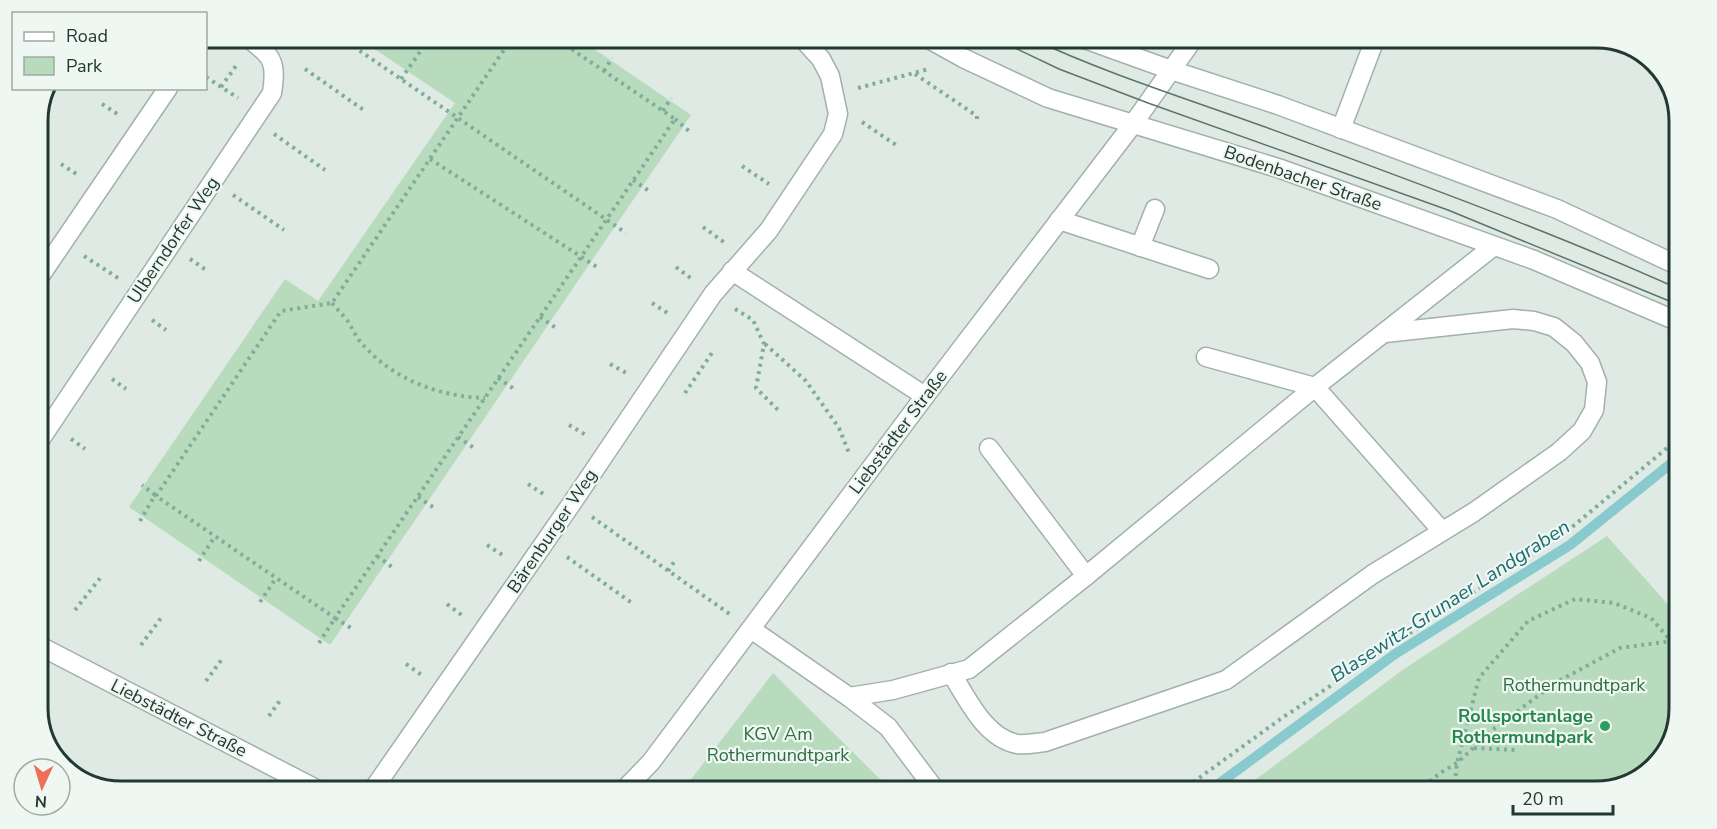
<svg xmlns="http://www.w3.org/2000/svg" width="1717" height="829" font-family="'Nunito Sans',sans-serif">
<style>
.green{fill:#b8dbbe}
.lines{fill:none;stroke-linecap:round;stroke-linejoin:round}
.stream{stroke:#88cace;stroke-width:10}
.minor-casing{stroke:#a2b1aa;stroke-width:21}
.path{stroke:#80ad9a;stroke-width:4;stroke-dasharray:3 4.5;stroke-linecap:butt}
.minor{stroke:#fff;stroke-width:18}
.tram{stroke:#5b756b;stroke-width:1.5}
.leisure-dot{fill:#2e9e5b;stroke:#eff7f2;stroke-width:2}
.labels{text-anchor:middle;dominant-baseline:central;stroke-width:4.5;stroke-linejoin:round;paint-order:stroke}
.street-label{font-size:18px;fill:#213930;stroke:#eff7f2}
.park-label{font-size:18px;fill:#2c6e3f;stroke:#eff7f2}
.leisure-label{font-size:18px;font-weight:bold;fill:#27864d;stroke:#eff7f2;text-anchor:end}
.water-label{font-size:20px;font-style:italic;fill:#1d6d73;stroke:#eff7f2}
.rim{fill:none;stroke:#213930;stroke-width:3}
</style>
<rect width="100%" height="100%" fill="#dfeae4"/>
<g class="green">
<polygon points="358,38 578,38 691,115 330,645 129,507 285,279 318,301 455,103"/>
<polygon points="1607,536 1679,617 1679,708 1671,744 1642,778 1596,791 1240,791 1404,669"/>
<polygon points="773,673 892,791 682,791"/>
</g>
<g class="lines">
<polyline class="stream" points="1209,791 1395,654 1570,545 1679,457"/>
<g class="minor-casing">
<g id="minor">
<polyline points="927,38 963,58 1048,98 1278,168 1534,260 1679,322"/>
<polyline points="1082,38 1171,70 1278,105 1557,209 1679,266"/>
<polyline points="1341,129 1372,47 1370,38"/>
<polyline points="1059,220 1209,269"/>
<polyline points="1140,247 1155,209"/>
<polyline points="732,271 925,396"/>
<polyline points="38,279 168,88"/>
<polyline points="1206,357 1315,387 1442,531"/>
<path d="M38,443L272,93C277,61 272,56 248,38"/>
<polyline points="989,448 1086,576"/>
<polyline points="751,629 849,697 888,727 936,791"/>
<polyline points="38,645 320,791"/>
<path d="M951,673C968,699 984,737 1017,744C1025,745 1036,743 1045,742L1226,680L1373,574L1474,512L1559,452L1582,431L1594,410L1597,382L1590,363L1574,343L1554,327L1534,321L1513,319L1385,333"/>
<polyline points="849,697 893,690 969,669 1086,576 1315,387 1494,246"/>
<polyline points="372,791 572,503 713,294 769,230 833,134 838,114 830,76 821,59 802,38"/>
<polyline points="623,791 651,762 925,396 1133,124 1194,38"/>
</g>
</g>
<g class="path">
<polyline points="341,38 626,233"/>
<polyline points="512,38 332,303 281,311 156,496 335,618 675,119 555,38"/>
<polyline points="710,41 712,38"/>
<polyline points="305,69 365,111"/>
<polyline points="604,71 612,58"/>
<polyline points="915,74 977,116 977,121"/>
<polyline points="206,77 238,98"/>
<polyline points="401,79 420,52"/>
<polyline points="221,87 238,63"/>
<polyline points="858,88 929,69"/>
<polyline points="102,104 119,115"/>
<polyline points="663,111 671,98"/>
<polyline points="675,119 690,132"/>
<polyline points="862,122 896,145"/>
<polyline points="274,134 325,170"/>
<polyline points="430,159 597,267"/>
<polyline points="61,164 78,175"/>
<polyline points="742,166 769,184"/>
<polyline points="633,180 649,191"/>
<polyline points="233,195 284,230"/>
<polyline points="703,227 725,243"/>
<polyline points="84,256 118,278"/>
<polyline points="190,259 206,270"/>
<polyline points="676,267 692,279"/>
<path d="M332,303C337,309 342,314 347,320C353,329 357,340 365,347C395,380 441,397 485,398"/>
<polyline points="652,303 669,314"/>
<polyline points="735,309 753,320 764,344 756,388 780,412"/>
<polyline points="540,317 556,328"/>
<polyline points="152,320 166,330"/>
<polyline points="765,344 806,381 839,428 849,453"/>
<polyline points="610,364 628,374"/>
<polyline points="498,378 514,389"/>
<polyline points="112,379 126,389"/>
<polyline points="685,393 714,350"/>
<polyline points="569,425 586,435"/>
<polyline points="458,437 474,448"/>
<polyline points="71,439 85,449"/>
<polyline points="528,484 545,495"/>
<polyline points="418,497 433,507"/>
<polyline points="592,517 731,615"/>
<polyline points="140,521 155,495 142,485"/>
<polyline points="487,545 504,556"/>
<polyline points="377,556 392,567"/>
<polyline points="567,557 632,603"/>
<polyline points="199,561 215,536"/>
<polyline points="668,571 674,562"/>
<polyline points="260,602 276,578"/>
<polyline points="447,604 463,616"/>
<polyline points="75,610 101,577"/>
<polyline points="319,643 335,618 351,628"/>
<polyline points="141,645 161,618"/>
<polyline points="406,664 423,676"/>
<polyline points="206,681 222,659"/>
<polyline points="269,716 281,699"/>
<polyline points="1474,748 1516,750"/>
<polyline points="1181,791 1282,718 1433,618 1560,537 1679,438"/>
<polyline points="1418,791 1440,773 1457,763 1495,728 1555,683 1620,648 1671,641 1679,649"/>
<polyline points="1454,791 1457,763 1479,678 1528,621 1575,599 1614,603 1651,618 1671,641"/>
</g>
<use href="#minor" class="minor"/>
<g class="tram">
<polyline points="994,38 1059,69 1148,103 1448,210 1679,305"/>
<path d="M1030,38C1107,74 1188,99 1268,128C1406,179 1545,229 1679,289"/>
</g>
</g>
<circle class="leisure-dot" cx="1605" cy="726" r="6"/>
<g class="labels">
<g class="street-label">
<text transform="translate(1303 178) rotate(19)">Bodenbacher Straße</text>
<text transform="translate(173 240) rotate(-56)">Ulberndorfer Weg</text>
<text transform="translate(898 432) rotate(-53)">Liebstädter Straße</text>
<text transform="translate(552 531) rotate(-56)">Bärenburger Weg</text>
<text transform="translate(179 718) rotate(27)">Liebstädter Straße</text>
</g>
<g class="park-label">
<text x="1574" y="685">Rothermundtpark</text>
<text x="778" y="734">KGV Am<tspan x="778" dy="21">Rothermundtpark</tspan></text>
</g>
<g class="leisure-label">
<text x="1593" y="716">Rollsportanlage<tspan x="1593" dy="21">Rothermundpark</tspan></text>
</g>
<g class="water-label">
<text transform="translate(1450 601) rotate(-33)">Blasewitz‐Grunaer Landgraben</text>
</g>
</g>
<path d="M0 0H1717V829H0ZM121 48H1596A73 73 0 0 1 1669 121V708A73 73 0 0 1 1596 781H121A73 73 0 0 1 48 708V121A73 73 0 0 1 121 48Z" fill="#eff7f2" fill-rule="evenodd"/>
<path class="rim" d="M121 48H1596A73 73 0 0 1 1669 121V708A73 73 0 0 1 1596 781H121A73 73 0 0 1 48 708V121A73 73 0 0 1 121 48Z"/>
<rect x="12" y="12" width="195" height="78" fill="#eff7f2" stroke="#9daba4" stroke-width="1.5"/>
<rect x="24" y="32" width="30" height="9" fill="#ffffff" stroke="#9daba4" stroke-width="1.5"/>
<text x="66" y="42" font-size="18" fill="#213930">Road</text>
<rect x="24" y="57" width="30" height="18" fill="#b8dbbe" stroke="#9daba4" stroke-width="1.5"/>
<text x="66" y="72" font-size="18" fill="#213930">Park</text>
<g transform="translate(42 787) rotate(184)"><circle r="28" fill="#eff7f2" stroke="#9daba4" stroke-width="1.5"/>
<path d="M0-4.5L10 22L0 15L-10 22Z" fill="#ee6f59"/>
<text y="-9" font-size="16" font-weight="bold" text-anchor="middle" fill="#213930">N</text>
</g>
<path d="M1513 805v9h100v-9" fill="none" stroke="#213930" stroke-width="3"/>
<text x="1522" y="805" font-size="18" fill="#213930" stroke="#eff7f2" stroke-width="4.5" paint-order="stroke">20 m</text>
</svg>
